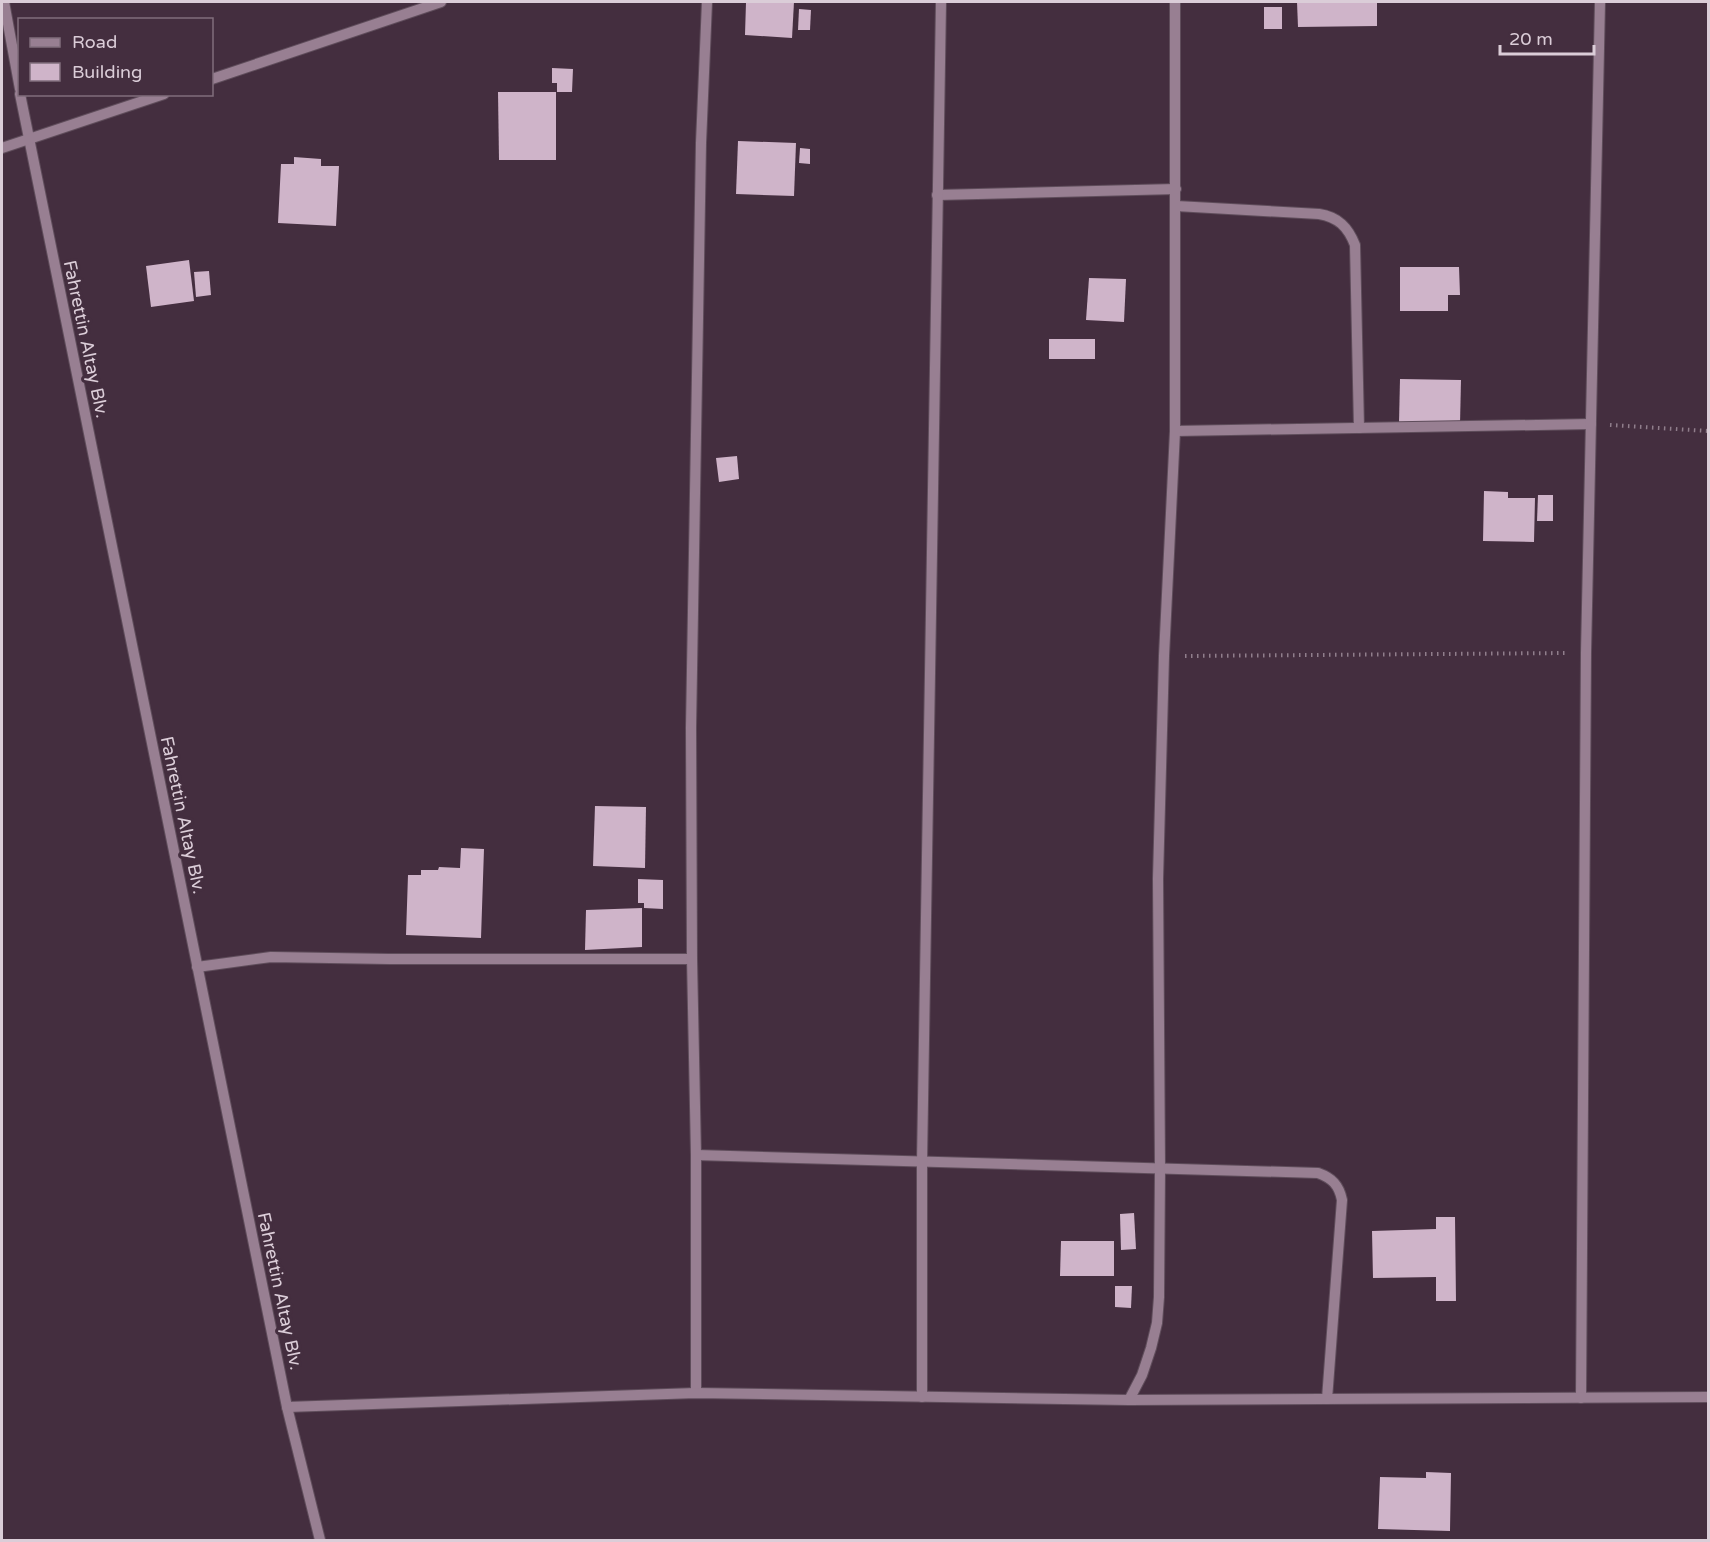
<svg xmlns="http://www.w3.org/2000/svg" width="1710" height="1542" font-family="'Varela Round',sans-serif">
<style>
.building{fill:#cfb4c9}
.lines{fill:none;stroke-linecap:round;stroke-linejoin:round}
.minor-casing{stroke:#5f4d5b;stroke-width:12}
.path{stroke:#907e8c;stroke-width:4;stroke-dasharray:1.5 4.5;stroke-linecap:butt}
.minor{stroke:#987f92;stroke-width:10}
.labels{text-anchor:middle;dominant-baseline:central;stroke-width:6;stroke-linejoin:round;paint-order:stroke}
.street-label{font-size:18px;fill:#dbcdd8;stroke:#442e3f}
</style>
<rect width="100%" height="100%" fill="#442e3f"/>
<g class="building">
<polygon points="746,2 794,2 792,38 745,35"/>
<polygon points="1297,2 1377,2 1377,26 1298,27"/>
<rect x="1264" y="7" width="18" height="22"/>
<polygon points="799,9 811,10 810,30 798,30"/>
<polygon points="552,68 573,69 572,92 557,92 557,83 552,83"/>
<polygon points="498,92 556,92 556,160 499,160"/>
<polygon points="738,141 796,143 794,196 736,194"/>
<polygon points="800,148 810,149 810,164 799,163"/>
<polygon points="294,157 321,159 321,166 339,166 336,226 278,223 281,164 294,164"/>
<polygon points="189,260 194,301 151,307 146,266"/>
<polygon points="1400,267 1459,267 1460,295 1448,295 1448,311 1400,311"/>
<polygon points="209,271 211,295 196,297 194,272"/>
<polygon points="1089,278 1126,279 1124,322 1086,320"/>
<rect x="1049" y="339" width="46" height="20"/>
<polygon points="1400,379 1461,380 1460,424 1399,423"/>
<polygon points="737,456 739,479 719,482 716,458"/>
<polygon points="1484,491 1508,492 1508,498 1535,498 1534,542 1483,541"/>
<polygon points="1538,495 1553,495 1553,521 1537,521"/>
<polygon points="595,806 646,807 645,868 593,866"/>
<polygon points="461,848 484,849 481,938 406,935 408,875 421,875 421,870 438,870 439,867 460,868"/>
<polygon points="638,879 663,880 663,909 644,908 644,903 638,903"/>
<polygon points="642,908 642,947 585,950 586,910"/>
<polygon points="1134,1213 1136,1249 1121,1250 1120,1214"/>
<polygon points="1436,1217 1455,1217 1456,1301 1436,1301 1436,1277 1373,1278 1372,1231 1436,1229"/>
<polygon points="1061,1241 1114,1241 1114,1276 1060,1276"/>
<polygon points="1115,1286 1132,1286 1131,1308 1115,1307"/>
<polygon points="1426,1472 1451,1473 1450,1531 1378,1529 1380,1477 1426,1478"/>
</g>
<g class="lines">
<g class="minor-casing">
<g id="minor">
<polyline points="4,2 20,89"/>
<polyline points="212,79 441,2"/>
<polyline points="20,94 287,1407 320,1540"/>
<polyline points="2,148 164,94"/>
<polyline points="937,195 1176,189"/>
<path d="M1176,206L1319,214C1338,217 1348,227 1355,245L1359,428"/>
<polyline points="1175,431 1591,424"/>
<polyline points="197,967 271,957 389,959 692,959"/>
<path d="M696,1155L1318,1173C1332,1178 1339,1185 1342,1200L1327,1399"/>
<polyline points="696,1393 696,1155 692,959 691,728 701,143 707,2"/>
<polyline points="922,1397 922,1162 941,2"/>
<polyline points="1581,1398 1586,653 1600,2"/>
<polyline points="1129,1400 1142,1375 1151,1348 1157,1323 1159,1297 1160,1169 1158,879 1164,656 1175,431 1175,2"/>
<polyline points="287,1407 696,1393 1129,1400 1708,1397"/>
</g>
</g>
<g class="path">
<polyline points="1610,425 1708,431"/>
<polyline points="1185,656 1567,653"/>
</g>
<use href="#minor" class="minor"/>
</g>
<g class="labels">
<g class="street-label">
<text transform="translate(86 339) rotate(78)">Fahrettin Altay Blv.</text>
<text transform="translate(183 815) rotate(78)">Fahrettin Altay Blv.</text>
<text transform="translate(280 1291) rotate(78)">Fahrettin Altay Blv.</text>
</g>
</g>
<rect width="1710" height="1542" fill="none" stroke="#dbcdd8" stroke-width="6"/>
<rect x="18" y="18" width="195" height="78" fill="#442e3f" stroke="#806e7c" stroke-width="1.5"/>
<rect x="30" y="38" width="30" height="9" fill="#987f92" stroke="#806e7c" stroke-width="1.5"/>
<text x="72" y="48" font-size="18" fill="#dbcdd8">Road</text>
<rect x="30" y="63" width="30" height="18" fill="#cfb4c9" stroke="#806e7c" stroke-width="1.5"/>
<text x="72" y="78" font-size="18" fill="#dbcdd8">Building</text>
<path d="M1500 45v9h94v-9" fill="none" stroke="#dbcdd8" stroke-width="3"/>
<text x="1509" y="45" font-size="18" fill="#dbcdd8" stroke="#442e3f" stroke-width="4.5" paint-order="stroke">20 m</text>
</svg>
